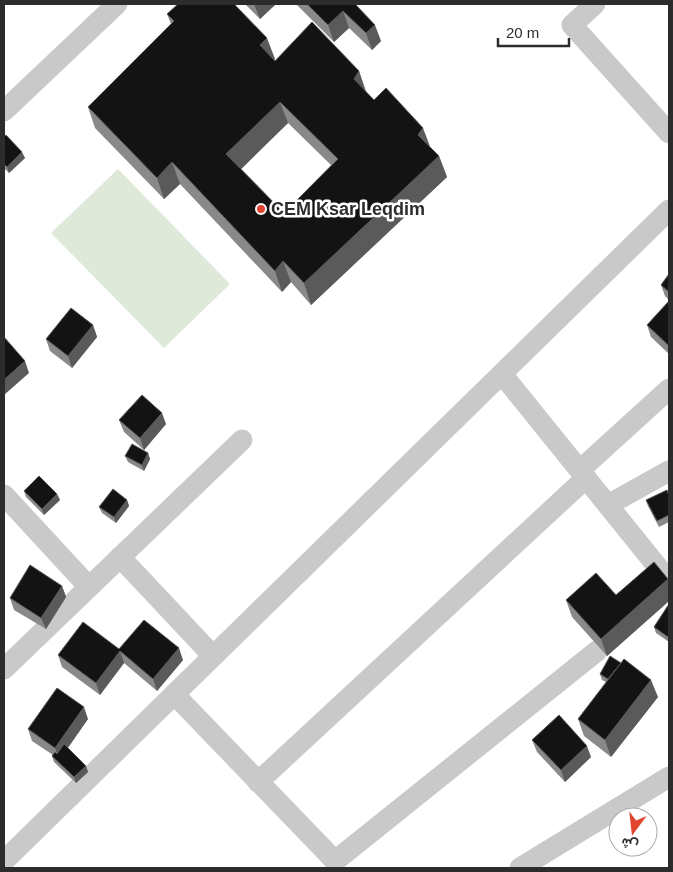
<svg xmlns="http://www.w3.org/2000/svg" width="673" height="872" font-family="Helvetica,Vazirmatn,sans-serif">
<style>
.green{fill:#dfe9d9}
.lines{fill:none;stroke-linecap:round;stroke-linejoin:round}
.minor{stroke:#c9c9c9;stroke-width:21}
.wall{fill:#898989;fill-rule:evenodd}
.shaded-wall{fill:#5a5a5a}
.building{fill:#131313;stroke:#5a5a5a;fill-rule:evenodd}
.poi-dot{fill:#e04530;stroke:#fff;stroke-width:2}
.labels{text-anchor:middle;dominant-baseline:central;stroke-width:5;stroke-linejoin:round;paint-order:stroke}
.poi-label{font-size:18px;font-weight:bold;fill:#2c2c2c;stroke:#fff;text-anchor:start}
</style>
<rect width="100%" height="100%" fill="#fff"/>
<polygon class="green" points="118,169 230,284 164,348 51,233"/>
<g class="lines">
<g class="minor">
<polyline points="595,4 572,25 669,133"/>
<polyline points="4,111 117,4"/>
<polyline points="502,374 669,581"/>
<polyline points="580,470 669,389"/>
<polyline points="4,495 89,587"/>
<polyline points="608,505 669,471"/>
<polyline points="120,557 213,656"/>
<polyline points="4,669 242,440"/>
<polyline points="174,694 335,861 597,651"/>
<polyline points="258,782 586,478"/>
<polyline points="4,861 669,210"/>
<polyline points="520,868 669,777"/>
</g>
</g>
<g class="wall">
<polygon points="245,4 276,4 260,19"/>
<polygon points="296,4 355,4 381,41 372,50 349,28 334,42"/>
<path d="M167,14L275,59L274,60L275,61L359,71L366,92L374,100L430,147L439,156L447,177L311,305L291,282L282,292L180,184L164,199L95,128L88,107L171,24ZM288,123L331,165L284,213L241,169Z"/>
<polygon points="4,137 25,158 9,173 4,168"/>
<polygon points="669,274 669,300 665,296 661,285"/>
<polygon points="669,301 669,354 651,337 647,325"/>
<polygon points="93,325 97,337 72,368 50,351 46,339"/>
<polygon points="119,420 166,424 144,450 124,432"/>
<polygon points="148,453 150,459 144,471 128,462 125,456"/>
<polygon points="24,491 57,494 60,500 44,515 26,497"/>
<polygon points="669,496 669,522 659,527 648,506 646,500"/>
<polygon points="127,500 129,506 116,523 102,513 99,507"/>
<polygon points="668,579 669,581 669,601 607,656 572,617 566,600 616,595"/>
<polygon points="62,586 66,597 46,629 14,610 10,598"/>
<polygon points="669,604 669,642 656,633 654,627"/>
<polygon points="119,649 183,660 157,691 124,663 100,695 62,667 58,655"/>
<polygon points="600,674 658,697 611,757 584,736 578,719 606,682 602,680"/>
<polygon points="88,719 68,748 86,766 88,772 76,783 54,762 52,756 53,755 32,741 28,729"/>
<polygon points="532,740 591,757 565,782 537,752"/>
</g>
<g class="shaded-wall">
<polygon points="254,4 276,4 260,19"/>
<polygon points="343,11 349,28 334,42 328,25"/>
<polygon points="375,25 381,41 372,50 366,33"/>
<polygon points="267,38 275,59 268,67 260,45"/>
<polygon points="359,71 366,92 354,79"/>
<polygon points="280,102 288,123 234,176 226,154"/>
<polygon points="423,128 431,149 418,135"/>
<polygon points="22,152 25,158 9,173 7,167"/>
<polygon points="439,156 447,177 311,305 304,283"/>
<polygon points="172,162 180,184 164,199 157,178"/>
<polygon points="283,261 291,282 282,292 275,271"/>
<polygon points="93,325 97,337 72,368 68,356"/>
<polygon points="25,361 29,373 4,395 4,380"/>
<polygon points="162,413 166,424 144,450 140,438"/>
<polygon points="148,453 150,459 144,471 142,465"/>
<polygon points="57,494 60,500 44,515 42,509"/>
<polygon points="127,500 129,506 116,523 114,517"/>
<polygon points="668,579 669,581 669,601 607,656 601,639"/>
<polygon points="62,586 66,597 46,629 41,618"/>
<polygon points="179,648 183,660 157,691 153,679"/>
<polygon points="120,651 124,663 100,695 96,683"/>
<polygon points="651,680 658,697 611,757 605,740"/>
<polygon points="84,707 88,719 59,760 55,748"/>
<polygon points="587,746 591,757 565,782 561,770"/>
<polygon points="86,766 88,772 76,783 74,777"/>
</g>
<g class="building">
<path d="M178,4H234L267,38L260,45L275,61L312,22L359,71L354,79L374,100L386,88L423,128L418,135L439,156L304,283L283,261L275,271L172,162L157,178L88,107L174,21L167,14ZM280,102L338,159L284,213L226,154Z"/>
<polygon points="307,4 355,4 375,25 366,33 343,11 328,25"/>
<polygon points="6,135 22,152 7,167 4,164 4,137"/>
<polygon points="669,274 669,292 661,285"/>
<polygon points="669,301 669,346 647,325"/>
<polygon points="71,308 93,325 68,356 46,339"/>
<polygon points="4,337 25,361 4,380"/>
<polygon points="142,395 162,413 140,438 119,420"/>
<polygon points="132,444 148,453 142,465 125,456"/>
<polygon points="39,476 57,494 42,509 24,491"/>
<polygon points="113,489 127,500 114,517 99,507"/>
<polygon points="667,490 669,496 669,515 657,521 646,500"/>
<polygon points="654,562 668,579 601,639 566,600 596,573 616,595"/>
<polygon points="30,565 62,586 41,618 10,598"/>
<polygon points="669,604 669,635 668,637 654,627"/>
<polygon points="144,620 179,648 153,679 120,651 96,683 58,655 83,622 119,649"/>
<polygon points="610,656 621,663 608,679 600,674"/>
<polygon points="624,659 651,680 605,740 578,719"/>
<polygon points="57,688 84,707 55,748 28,729"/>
<polygon points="559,715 587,746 561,770 532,740"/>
<polygon points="64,744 86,766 74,777 52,756 55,752 57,754"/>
</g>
<circle class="poi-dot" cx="261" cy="209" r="5"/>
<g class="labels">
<g class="poi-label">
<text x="271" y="209">CEM Ksar Leqdim</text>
</g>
</g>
<rect width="673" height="872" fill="none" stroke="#2c2c2c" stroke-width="10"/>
<g transform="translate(633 832) rotate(195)"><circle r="24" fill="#ffffff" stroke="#ababab"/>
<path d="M0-4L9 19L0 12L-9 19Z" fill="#e04530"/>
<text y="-8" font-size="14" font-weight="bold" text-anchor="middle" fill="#2c2c2c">ش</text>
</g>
<path d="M498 38v8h71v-8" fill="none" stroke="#2c2c2c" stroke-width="2.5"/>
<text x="506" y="38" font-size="15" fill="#2c2c2c" stroke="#ffffff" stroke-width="4" paint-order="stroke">20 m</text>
</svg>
